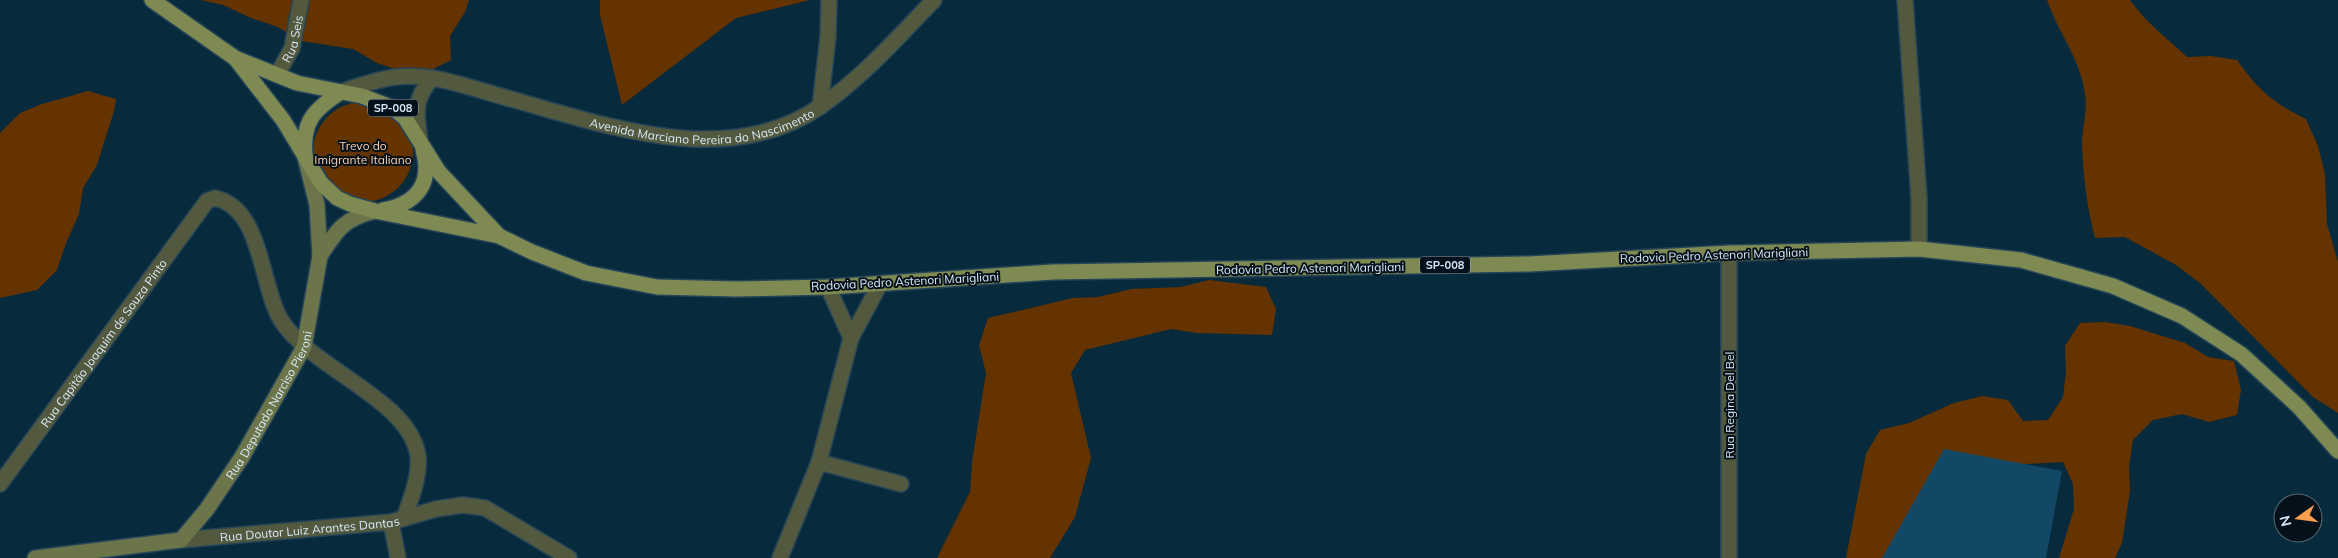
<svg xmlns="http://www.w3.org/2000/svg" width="2338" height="558" font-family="Mulish,sans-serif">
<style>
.green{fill:#643300}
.building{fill:#124865}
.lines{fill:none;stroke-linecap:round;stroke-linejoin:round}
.street-casing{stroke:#254557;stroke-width:18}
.secondary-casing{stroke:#254557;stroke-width:18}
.primary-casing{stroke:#254557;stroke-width:18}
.street{stroke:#53593e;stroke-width:15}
.secondary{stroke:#6c754a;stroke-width:15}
.primary{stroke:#7f8a53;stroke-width:15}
.labels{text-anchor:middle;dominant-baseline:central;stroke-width:4;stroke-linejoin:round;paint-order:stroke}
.shield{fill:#05111a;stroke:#97a8b3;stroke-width:1}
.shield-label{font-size:11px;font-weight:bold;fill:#d6e8f5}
.street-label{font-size:12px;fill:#d6e8f5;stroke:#05111a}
.park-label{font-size:12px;fill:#fdcca7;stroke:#05111a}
</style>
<rect width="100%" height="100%" fill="#082a3d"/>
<g class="green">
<polygon points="201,0 469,0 465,12 450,36 451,60 429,71 404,72 377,63 353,49 301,41 278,27 251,18 223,5"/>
<polygon points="600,0 810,0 736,18 622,105 600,15"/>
<path d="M2047,0H2130C2145,22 2167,38 2187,57L2211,56L2237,60C2259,91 2272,102 2306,119L2318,146L2325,174L2327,224L2338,262V413L2313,397L2201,284L2176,265L2125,237L2095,238C2087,207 2083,176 2082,144C2082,128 2088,110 2085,95C2081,59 2058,33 2047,0Z"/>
<polygon points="88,91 116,99 114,111 97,165 83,188 79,214 66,243 57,270 37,290 0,298 0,133 20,113 42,104"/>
<circle cx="363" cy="152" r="50"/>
<polygon points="1209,280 1266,287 1276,309 1272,335 1197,333 1171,329 1085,350 1071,373 1091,458 1075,517 1050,558 937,558 970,492 972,462 986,373 979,345 988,318 1073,298 1098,297 1131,289 1181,287"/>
<polygon points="2105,322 2130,326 2185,343 2208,357 2234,361 2241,390 2237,415 2209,422 2182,414 2153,420 2133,440 2129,466 2130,491 2122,543 2115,558 2059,558 2074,509 2073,484 2063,462 2009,465 1913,558 1846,558 1866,454 1880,430 1909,423 1954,403 1982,396 2008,400 2023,421 2048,420 2063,397 2066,371 2065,346 2080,323"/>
</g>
<polygon class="building" points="1944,449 2062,471 2046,558 1882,558"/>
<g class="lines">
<g class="street-casing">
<g id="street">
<polyline points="1905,0 1919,198 1919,249"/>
<path id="s1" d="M277,75L292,48L301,0"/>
<path id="s2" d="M341,92C359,86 377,79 396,77C434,73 471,88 507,98C605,125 728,171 821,106C864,76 898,37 934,0"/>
<polyline points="820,107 828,37 829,0"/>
<path d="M420,141C416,114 413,100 432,78"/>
<polyline points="828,287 851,338"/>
<polyline points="819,462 901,484"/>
<path id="s3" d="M0,484L207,201L215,198C263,209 260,286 281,320C311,369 410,399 418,456C420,476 411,499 404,518"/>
<polyline points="391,522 398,558"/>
<path id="s4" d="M181,540L391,522L436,509L463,505L485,508L569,558"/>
<polyline points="780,558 819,462 851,338 880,284"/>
<polyline points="1729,558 1729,253"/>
</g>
</g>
<g class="secondary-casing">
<g id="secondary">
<path d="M320,256C337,230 343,219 375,211"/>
<path id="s5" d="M35,558L181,540L207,509L242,457L304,347L320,256L317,205L306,161"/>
</g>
</g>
<g class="primary-casing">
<g id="primary">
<polyline points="152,0 235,58 297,83 362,96 393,108 405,118 439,172 499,236"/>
<polyline points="235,58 283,120 321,183 337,198 350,204 375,211 499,236 532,252 586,273 657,287 736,289 828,287 1053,272 1529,264 1729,253 1919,249 2021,260 2113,286 2182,316 2241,354 2299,407 2338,451"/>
<path d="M305,157C302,122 313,110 341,92"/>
<path d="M383,210C416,204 433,184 423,150"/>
</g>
</g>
<use href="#street" class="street"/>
<use href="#secondary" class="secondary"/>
<use href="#primary" class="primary"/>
</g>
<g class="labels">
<g class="shield">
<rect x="368" y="99.5" width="50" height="17" rx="4"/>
<rect x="1420" y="256.5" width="50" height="17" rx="4"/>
</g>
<g class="shield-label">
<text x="393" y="108">SP-008</text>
<text x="1445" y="265">SP-008</text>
</g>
<g class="street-label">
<text stroke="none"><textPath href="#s1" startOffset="40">Rua Seis</textPath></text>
<text stroke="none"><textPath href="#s2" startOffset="372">Avenida Marciano Pereira do Nascimento</textPath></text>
<text transform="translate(1714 255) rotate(-2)">Rodovia Pedro Astenori Marigliani</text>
<text transform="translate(1310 268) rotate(-1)">Rodovia Pedro Astenori Marigliani</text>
<text transform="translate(905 281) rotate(-3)">Rodovia Pedro Astenori Marigliani</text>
<text stroke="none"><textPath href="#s3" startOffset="175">Rua Capitão Joaquim de Souza Pinto</textPath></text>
<text stroke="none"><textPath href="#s5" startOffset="309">Rua Deputado Narciso Pieroni</textPath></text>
<text transform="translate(1729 405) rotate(-90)">Rua Regina Del Bel</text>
<text stroke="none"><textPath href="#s4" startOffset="129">Rua Doutor Luiz Arantes Dantas</textPath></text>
</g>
<g class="park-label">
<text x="363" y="145">Trevo do<tspan x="363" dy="14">Imigrante Italiano</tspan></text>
</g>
</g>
<g transform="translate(2298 518) rotate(256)"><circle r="24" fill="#05111a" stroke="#596772"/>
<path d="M0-4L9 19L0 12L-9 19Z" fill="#fb9e50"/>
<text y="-8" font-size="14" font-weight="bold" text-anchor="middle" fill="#d6e8f5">N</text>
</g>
</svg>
